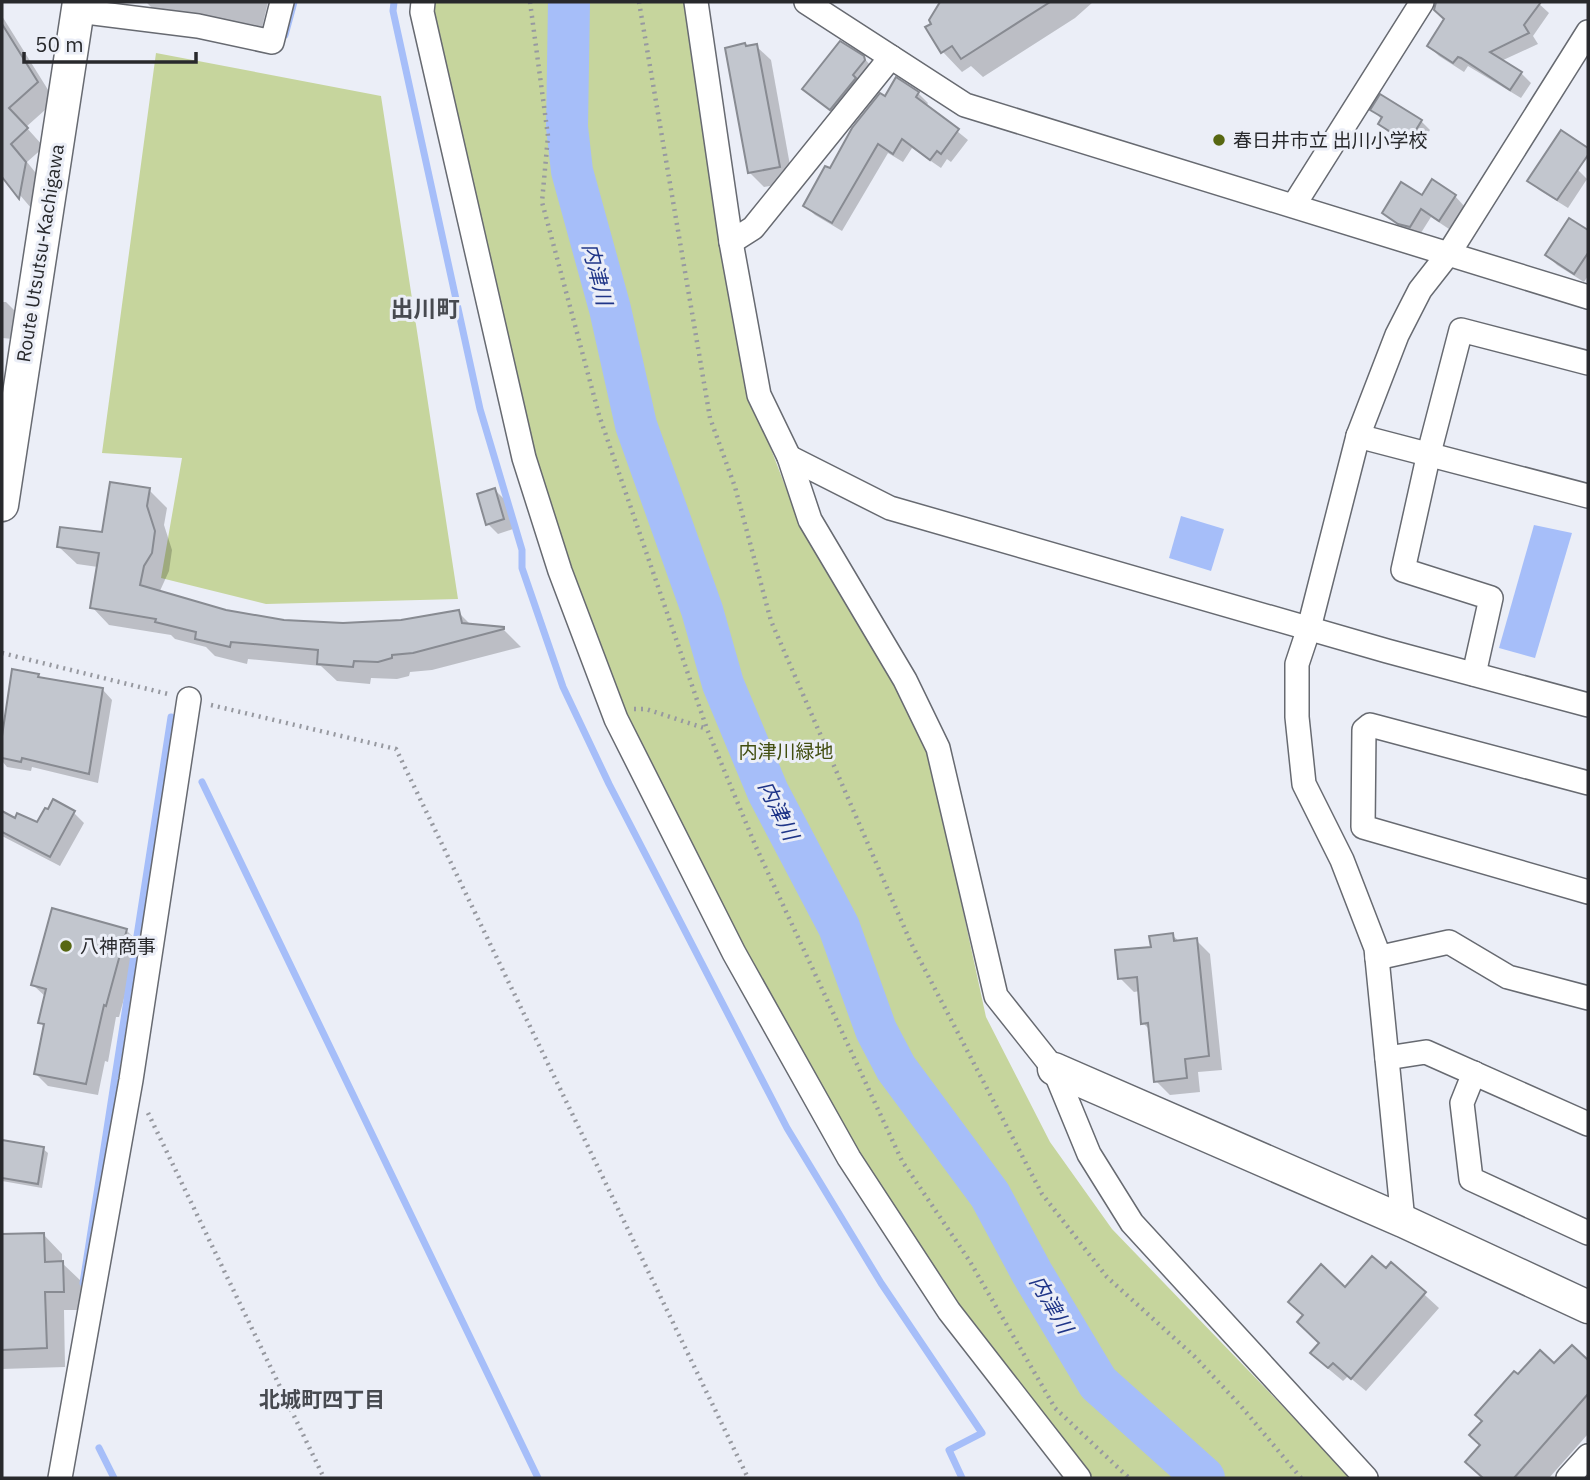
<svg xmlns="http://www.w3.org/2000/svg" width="1590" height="1480" font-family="'IBM Plex Sans','Noto Sans JP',sans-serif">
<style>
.green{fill:#c6d59d}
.water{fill:#a6bef9}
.shadow{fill:#0003}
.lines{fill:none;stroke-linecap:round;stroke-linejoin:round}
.stream{stroke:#a6bef9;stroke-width:7}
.river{stroke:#a6bef9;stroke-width:42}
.building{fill:#c2c6ce;stroke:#888b92;stroke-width:2}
.street-casing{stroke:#676a71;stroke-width:26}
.secondary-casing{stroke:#676a71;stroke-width:35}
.path{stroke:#9799a0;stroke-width:4.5;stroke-dasharray:2 5;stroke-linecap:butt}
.street{stroke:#fff;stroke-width:23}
.secondary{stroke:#fff;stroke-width:32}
.poi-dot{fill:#576711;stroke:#ebeef7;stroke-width:2.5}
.labels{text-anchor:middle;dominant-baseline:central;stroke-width:6;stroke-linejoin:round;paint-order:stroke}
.poi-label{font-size:19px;fill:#28292c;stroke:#ebeef7;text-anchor:start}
.street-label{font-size:19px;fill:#28292c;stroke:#ebeef7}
.park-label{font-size:19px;fill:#414d0f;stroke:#ebeef7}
.water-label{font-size:21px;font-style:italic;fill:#1f3588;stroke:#ebeef7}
.neighbourhood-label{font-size:21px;font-weight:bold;fill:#474a50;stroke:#ebeef7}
.quarter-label{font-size:23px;font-weight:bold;fill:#474a50;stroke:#ebeef7}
</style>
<rect width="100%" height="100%" fill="#ebeef7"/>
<g class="green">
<polygon points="429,2 687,2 733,322 753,402 800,525 898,688 929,754 986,1017 1050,1142 1112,1229 1352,1478 1085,1478 968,1324 889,1206 782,1024 625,717 565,570 511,377"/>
<polygon points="156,53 381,96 458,599 266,604 161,578 182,458 102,453"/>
</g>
<g class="water">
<polygon points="1181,516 1224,529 1211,571 1169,558"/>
<polygon points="1534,525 1572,533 1535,658 1499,648"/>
</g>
<g class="shadow">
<polygon points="146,2 268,2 261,32 160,16"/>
<polygon points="942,2 1093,2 1075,18 983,77 971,66 962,72 942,51 931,20"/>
<polygon points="1440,2 1537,2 1549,13 1533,36 1538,44 1501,61 1521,73 1531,83 1521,98 1468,66 1464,72 1439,56 1429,46 1446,19 1437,5"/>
<polygon points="2,16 55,101 26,127 44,147 27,162 43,182 37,215 2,174"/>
<polygon points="756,46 771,60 793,182 764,187 749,172 747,47"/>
<polygon points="863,57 872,67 840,118 804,88"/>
<polygon points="918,93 928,103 926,106 968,140 951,162 947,159 941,168 912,148 903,162 888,153 842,231 815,215 805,206 886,98"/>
<polygon points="1381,97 1421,121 1430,130 1417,150 1388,132 1380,124 1382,120 1373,110"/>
<polygon points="1577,169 1587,179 1568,208 1539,190 1529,181"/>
<polygon points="1455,196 1464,206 1449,229 1431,217 1419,236 1409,233 1384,213 1422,197"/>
<polygon points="1569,220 1588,233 1588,276 1584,282 1557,265 1547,255"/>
<polygon points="2,302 6,302 17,313 13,339 2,338"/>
<polygon points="149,490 167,508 164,525 172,550 169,571 159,593 226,612 284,622 343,625 401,622 458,612 472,626 503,629 521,647 432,670 410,672 409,676 397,679 371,678 370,684 337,681 321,666 248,659 247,664 215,656 206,647 175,639 171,635 109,625 92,607 98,567 77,564 59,547 103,534"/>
<polygon points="495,490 505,500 513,529 498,534 488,524"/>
<polygon points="38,675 42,680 103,690 112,700 98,783 32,767 31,771 7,767 2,761 2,741 10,711"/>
<polygon points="54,801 74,813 84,823 60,866 2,836 2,813 16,820 37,824"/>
<polygon points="126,930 139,943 119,1017 116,1017 108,1062 105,1061 98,1095 48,1086 35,1073 45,1027 40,1022 46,997 33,985"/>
<polygon points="1172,935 1180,942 1196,940 1210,954 1222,1070 1198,1072 1200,1092 1170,1095 1156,1081 1151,1031 1143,1023 1140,991 1134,992 1120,978 1152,949"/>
<polygon points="2,1141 43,1149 48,1153 42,1188 2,1181"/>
<polygon points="43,1234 62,1254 62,1263 82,1282 82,1310 64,1310 65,1367 2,1369 2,1236"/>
<polygon points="1391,1264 1439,1308 1366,1391 1348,1376 1343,1381 1326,1367 1321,1343 1345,1289 1386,1271"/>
<polygon points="1572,1348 1588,1362 1588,1434 1549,1478 1483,1478 1467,1462"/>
</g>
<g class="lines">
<g class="stream">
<polyline points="394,2 393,11 480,409 522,550 522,568 563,687 609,784 787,1128 881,1283 982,1433 949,1450 962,1478"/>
<polyline points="285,35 294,2"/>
<polyline points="202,782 538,1478"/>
<polyline points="83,1283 171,717"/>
<polyline points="99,1448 114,1478"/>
</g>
<polyline class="river" points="569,2 567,127 572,171 610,309 636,425 702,610 723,684 768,792 839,927 876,1030 896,1068 990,1195 1032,1273 1098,1383 1204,1478"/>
</g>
<g class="building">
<polygon points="940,2 1050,2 961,59 952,46 941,53 925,27 931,24 929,20"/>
<polygon points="1436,2 1541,2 1524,25 1529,33 1490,52 1522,72 1510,90 1461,58 1458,57 1453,63 1427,46 1444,19 1434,10"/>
<polygon points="2,24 38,82 9,108 28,128 11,144 26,162 19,199 2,177"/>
<polygon points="840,41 864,56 865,60 853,75 856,78 830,110 802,89"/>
<polygon points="745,43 746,46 757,44 780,167 748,173 725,48"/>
<polygon points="896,77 919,92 916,97 959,129 941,154 937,151 930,160 902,139 893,154 878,144 832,223 803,206 825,166 830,168 852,128 880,93 885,96"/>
<polygon points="1380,94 1422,120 1408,143 1378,124 1382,117 1370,110"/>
<polygon points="1561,130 1588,148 1588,155 1557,200 1527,181"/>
<polygon points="1432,179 1456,195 1439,221 1421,209 1410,227 1398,224 1382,213 1401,182 1422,195"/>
<polygon points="1569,218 1588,230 1588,253 1574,274 1545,255"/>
<polygon points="110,482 150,488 147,506 155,531 152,553 144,566 140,585 226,610 284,620 343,623 401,620 459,610 462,623 504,627 504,629 413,653 392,655 392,658 378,662 354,661 353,667 317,664 318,650 231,642 230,647 195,639 196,632 155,622 156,619 90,608 99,553 57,547 60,527 102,532"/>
<polygon points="495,488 504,519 486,525 477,494"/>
<polygon points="12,669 39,674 38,677 103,688 89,774 22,758 21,762 2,758 2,736"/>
<polygon points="53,799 75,811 50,857 2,832 2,811 15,818 17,813 37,822 45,808 48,809"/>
<polygon points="52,908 127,929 106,1006 104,1005 86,1084 34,1074 44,1024 38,1023 46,989 31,985"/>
<polygon points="1173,933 1174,941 1197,938 1209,1056 1185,1059 1187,1078 1154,1082 1148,1023 1141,1024 1137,977 1118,979 1115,950 1151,947 1149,936"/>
<polygon points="2,1140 44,1147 38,1184 2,1178"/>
<polygon points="44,1233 45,1262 63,1261 64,1292 45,1292 47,1348 2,1350 2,1234"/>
<polygon points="1372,1256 1386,1268 1391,1262 1426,1292 1351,1379 1333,1363 1328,1368 1310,1353 1319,1343 1297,1322 1303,1315 1288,1302 1321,1264 1345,1287"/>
<polygon points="1572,1345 1588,1360 1588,1394 1514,1478 1483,1478 1465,1462 1480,1445 1469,1435 1482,1421 1475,1415 1514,1371 1518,1374 1540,1350 1554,1363"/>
</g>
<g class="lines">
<g class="street-casing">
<g id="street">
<polyline points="423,2 422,12 524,458 560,571 616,719 734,953 849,1158 949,1311 1079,1478"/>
<polyline points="696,2 731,242 759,395 789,457 810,520 905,680 938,748 996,996 1054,1069 1089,1154 1132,1223 1366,1478"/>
<polyline points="806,2 965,105 1588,297"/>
<polyline points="78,11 198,26 272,42 282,2"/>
<polyline points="1294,205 1422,2"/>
<polyline points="731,242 753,228 891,57"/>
<polyline points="1358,436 1588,496"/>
<polyline points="789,457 890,508 1387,651 1588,705"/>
<polyline points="1474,674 1491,598 1403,570 1429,453 1461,330 1588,363"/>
<polyline points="1588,783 1370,725 1364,730 1363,827 1588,892"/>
<polyline points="1377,958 1449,942 1508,977 1588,998"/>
<polyline points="1387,1058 1426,1052 1588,1124"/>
<polyline points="1474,1073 1462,1103 1471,1179 1588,1233"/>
<polyline points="1403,1221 1376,948 1342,860 1304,784 1297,717 1297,664 1309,628 1358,436 1397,335 1420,290 1449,253 1588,32"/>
<polyline points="60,1478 131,1080 189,699"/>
<polyline points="1568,1478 1588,1456"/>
</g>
</g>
<g class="secondary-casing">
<g id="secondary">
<polyline points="2,505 79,2"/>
<polyline points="1054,1069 1403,1221 1588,1307"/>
</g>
</g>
<g class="path">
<polyline points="530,2 548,136 542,202 599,415 707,729 756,847 902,1161 969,1260 1055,1408 1129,1478"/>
<polyline points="639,2 710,418 735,487 771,621 911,943 1042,1194 1107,1277 1195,1357 1240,1405 1301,1478"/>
<polyline points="2,653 168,694"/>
<polyline points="211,705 396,749 748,1478"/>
<polyline points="634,709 646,709 707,729"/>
<polyline points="148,1113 324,1478"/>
</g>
<use href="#street" class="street"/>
<use href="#secondary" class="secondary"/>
</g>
<g class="poi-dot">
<circle cx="1219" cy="140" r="7"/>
<circle cx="66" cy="946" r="7"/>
</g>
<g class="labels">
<g class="poi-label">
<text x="1233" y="140">春日井市立 出川小学校</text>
<text x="80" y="946">八神商事</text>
</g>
<g class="street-label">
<text transform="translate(40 253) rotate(-81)">Route Utsutsu-Kachigawa</text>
</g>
<g class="park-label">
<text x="786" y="751">内津川緑地</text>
</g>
<g class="water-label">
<text transform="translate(598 274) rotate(76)">内津川</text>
<text transform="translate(779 810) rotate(64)">内津川</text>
<text transform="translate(1052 1304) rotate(60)">内津川</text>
</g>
<g class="neighbourhood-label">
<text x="322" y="1399">北城町四丁目</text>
</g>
<g class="quarter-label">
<text x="425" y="308">出川町</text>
</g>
</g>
<rect width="1590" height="1480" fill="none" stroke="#28292c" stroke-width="7"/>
<path d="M24 52v10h172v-10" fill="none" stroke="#28292c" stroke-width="3.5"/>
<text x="35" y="52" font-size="21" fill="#28292c" stroke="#ebeef7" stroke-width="5" paint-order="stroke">50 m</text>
</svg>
